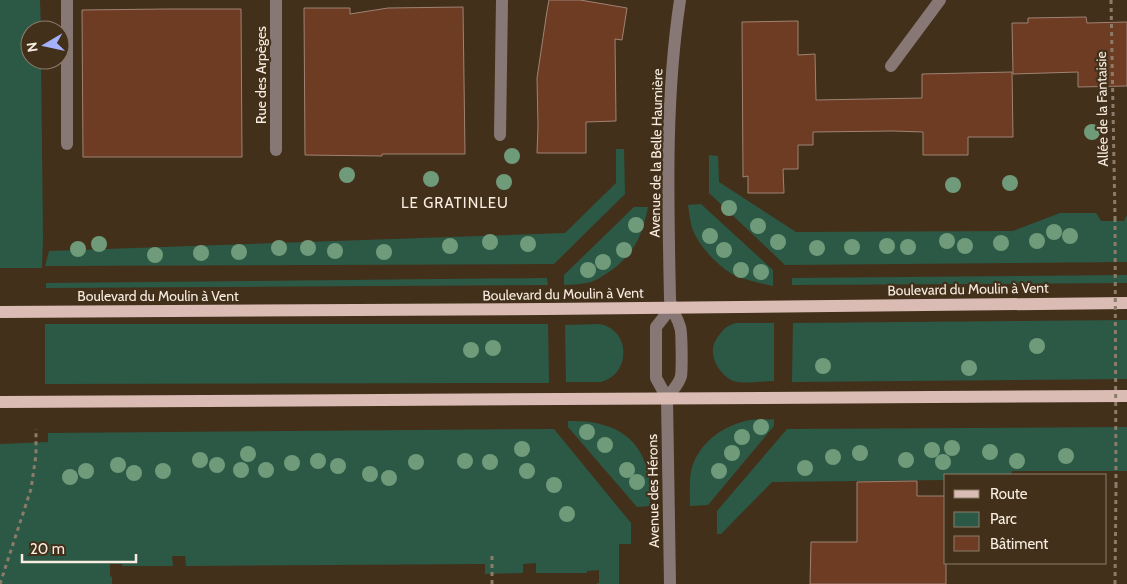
<svg xmlns="http://www.w3.org/2000/svg" width="1127" height="584" font-family="Cabin,sans-serif">
<style>
.green{fill:#2c5946}
.building{fill:#6d3c23;stroke:#a08274}
.lines{fill:none;stroke-linecap:round;stroke-linejoin:round}
.path{stroke:#8b7c6a;stroke-width:3;stroke-dasharray:4 4;stroke-linecap:butt}
.minor{stroke:#877875;stroke-width:12}
.major{stroke:#dabcb5;stroke-width:12}
.path-bridge{stroke:#8b7c6a;stroke-width:3;stroke-dasharray:4 4;stroke-linecap:butt}
.tree{fill:#6f9b7a}
.labels{text-anchor:middle;dominant-baseline:central;stroke-width:4.5;stroke-linejoin:round;paint-order:stroke}
.street-label{font-size:14px;fill:#f8ede0;stroke:#42301b}
.neighbourhood-label{font-size:15px;letter-spacing:1px;fill:#f8ede0;stroke:#42301b}
</style>
<rect width="100%" height="100%" fill="#42301b"/>
<g class="green">
<polygon points="0,0 40,0 41,30 30,30 30,60 41,60 43,238 42,268 0,268"/>
<polygon points="616,149 624,149 625,194 554,264 45,266 49,251 565,233 616,183"/>
<polygon points="709,155 718,156 719,182 796,232 1013,231 1060,213 1096,213 1101,221 1124,221 1127,215 1127,262 785,265 709,193"/>
<path d="M701,204L773,270V286C761,283 748,281 736,276C719,268 698,245 692,228C690,220 689,212 688,205Z"/>
<path d="M634,207H648C642,236 635,252 612,270C605,274 599,279 591,282C583,284 573,285 564,285V275Z"/>
<polygon points="1127,275 1127,283 792,285 792,278"/>
<polygon points="547,278 548,285 46,288 46,283"/>
<polygon points="1127,320 1127,379 792,382 793,323"/>
<path d="M736,323H774V381C762,381 741,385 731,380C720,374 709,357 714,344C715,340 718,337 720,334C724,328 729,325 736,323Z"/>
<polygon points="45,324 548,324 549,383 45,384"/>
<path d="M600,324C631,330 631,374 601,382H566L565,325Z"/>
<path d="M774,419V426L708,505L690,506C690,495 689,482 691,471C698,443 723,425 750,420C758,419 766,420 774,419Z"/>
<path d="M568,421C605,420 638,431 648,472C651,483 650,495 650,506L637,507L568,427Z"/>
<polygon points="1127,427 1127,471 1012,471 1011,475 946,475 946,480 772,482 721,534 717,534 717,511 787,429"/>
<polygon points="554,429 631,523 631,544 619,544 619,584 597,584 597,583 599,583 599,570 587,571 587,573 536,573 536,563 523,564 523,573 485,574 485,564 186,566 185,556 172,556 173,566 122,566 122,564 110,564 110,576 112,577 112,584 0,584 0,444 48,442 48,433"/>
</g>
<g class="building">
<polygon points="549,0 580,0 627,8 622,40 615,39 616,121 586,122 586,153 537,153 538,126 537,78 547,11"/>
<polygon points="463,7 465,154 382,154 382,156 305,155 304,8 350,8 350,14 388,8"/>
<polygon points="166,9 241,9 242,157 83,157 82,10"/>
<polygon points="1086,17 1087,23 1127,22 1127,86 1078,87 1078,72 1013,74 1012,23 1028,23 1028,18"/>
<polygon points="798,21 798,55 815,54 816,100 922,98 922,74 1012,72 1013,137 968,137 968,155 923,155 923,132 893,131 813,132 813,145 798,145 798,169 783,169 784,193 748,193 748,176 743,177 742,22"/>
<polygon points="917,481 917,496 946,496 946,584 810,584 811,542 857,542 857,482"/>
</g>
<g class="lines">
<g class="path">
<polyline points="1111,0 1115,218"/>
<polyline points="0,584 31,489 36,455 36,429"/>
<polyline points="492,584 492,554"/>
<polyline points="1115,584 1116,486"/>
</g>
<g class="minor">
<polyline points="276,0 276,150"/>
<polyline points="891,66 940,0"/>
<polyline points="500,135 502,0"/>
<polyline points="67,144 67,0"/>
<path d="M667,398C671,392 680,383 681,376C682,371 682,331 680,327C677,315 671,312 670,299C668,199 665,99 680,0"/>
<polyline points="670,584 667,398 656,378 656,327 671,308"/>
</g>
<g class="major">
<polyline points="0,312 545,309 1127,303"/>
<polyline points="0,402 1127,396"/>
</g>
<polyline class="path-bridge" points="1115,218 1116,486"/>
</g>
<g class="tree">
<circle cx="1092" cy="132" r="8"/>
<circle cx="512" cy="156" r="8"/>
<circle cx="347" cy="175" r="8"/>
<circle cx="431" cy="179" r="8"/>
<circle cx="504" cy="182" r="8"/>
<circle cx="1010" cy="183" r="8"/>
<circle cx="953" cy="185" r="8"/>
<circle cx="729" cy="208" r="8"/>
<circle cx="636" cy="225" r="8"/>
<circle cx="758" cy="226" r="8"/>
<circle cx="1054" cy="232" r="8"/>
<circle cx="710" cy="236" r="8"/>
<circle cx="1070" cy="236" r="8"/>
<circle cx="947" cy="241" r="8"/>
<circle cx="1037" cy="241" r="8"/>
<circle cx="490" cy="242" r="8"/>
<circle cx="778" cy="242" r="8"/>
<circle cx="1001" cy="243" r="8"/>
<circle cx="99" cy="244" r="8"/>
<circle cx="528" cy="244" r="8"/>
<circle cx="450" cy="246" r="8"/>
<circle cx="887" cy="246" r="8"/>
<circle cx="965" cy="246" r="8"/>
<circle cx="852" cy="247" r="8"/>
<circle cx="908" cy="247" r="8"/>
<circle cx="279" cy="248" r="8"/>
<circle cx="308" cy="248" r="8"/>
<circle cx="817" cy="248" r="8"/>
<circle cx="78" cy="249" r="8"/>
<circle cx="624" cy="250" r="8"/>
<circle cx="724" cy="250" r="8"/>
<circle cx="335" cy="251" r="8"/>
<circle cx="239" cy="252" r="8"/>
<circle cx="384" cy="252" r="8"/>
<circle cx="201" cy="253" r="8"/>
<circle cx="155" cy="255" r="8"/>
<circle cx="603" cy="262" r="8"/>
<circle cx="588" cy="270" r="8"/>
<circle cx="741" cy="270" r="8"/>
<circle cx="761" cy="272" r="8"/>
<circle cx="1037" cy="346" r="8"/>
<circle cx="493" cy="348" r="8"/>
<circle cx="471" cy="350" r="8"/>
<circle cx="823" cy="366" r="8"/>
<circle cx="969" cy="368" r="8"/>
<circle cx="761" cy="427" r="8"/>
<circle cx="587" cy="432" r="8"/>
<circle cx="742" cy="437" r="8"/>
<circle cx="605" cy="445" r="8"/>
<circle cx="952" cy="448" r="8"/>
<circle cx="522" cy="449" r="8"/>
<circle cx="932" cy="450" r="8"/>
<circle cx="990" cy="452" r="8"/>
<circle cx="732" cy="453" r="8"/>
<circle cx="860" cy="453" r="8"/>
<circle cx="248" cy="454" r="8"/>
<circle cx="1066" cy="456" r="8"/>
<circle cx="833" cy="457" r="8"/>
<circle cx="200" cy="460" r="8"/>
<circle cx="906" cy="460" r="8"/>
<circle cx="318" cy="461" r="8"/>
<circle cx="465" cy="461" r="8"/>
<circle cx="1017" cy="461" r="8"/>
<circle cx="416" cy="462" r="8"/>
<circle cx="490" cy="462" r="8"/>
<circle cx="943" cy="462" r="8"/>
<circle cx="292" cy="463" r="8"/>
<circle cx="118" cy="465" r="8"/>
<circle cx="217" cy="465" r="8"/>
<circle cx="338" cy="466" r="8"/>
<circle cx="805" cy="468" r="8"/>
<circle cx="241" cy="470" r="8"/>
<circle cx="266" cy="470" r="8"/>
<circle cx="627" cy="470" r="8"/>
<circle cx="86" cy="471" r="8"/>
<circle cx="163" cy="471" r="8"/>
<circle cx="527" cy="471" r="8"/>
<circle cx="719" cy="471" r="8"/>
<circle cx="134" cy="473" r="8"/>
<circle cx="370" cy="474" r="8"/>
<circle cx="70" cy="477" r="8"/>
<circle cx="389" cy="478" r="8"/>
<circle cx="637" cy="482" r="8"/>
<circle cx="554" cy="485" r="8"/>
<circle cx="567" cy="514" r="8"/>
</g>
<g class="labels">
<g class="street-label">
<text transform="translate(261 75) rotate(-90)">Rue des Arpèges</text>
<text transform="translate(1102 109) rotate(-91)">Allée de la Fantaisie</text>
<text transform="translate(656 153) rotate(-89)">Avenue de la Belle Haumière</text>
<text transform="translate(968 289) rotate(-1)">Boulevard du Moulin à Vent</text>
<text transform="translate(563 294) rotate(-1)">Boulevard du Moulin à Vent</text>
<text x="158" y="296">Boulevard du Moulin à Vent</text>
<text transform="translate(653 491) rotate(-91)">Avenue des Hérons</text>
</g>
<g class="neighbourhood-label">
<text x="455" y="203">LE GRATINLEU</text>
</g>
</g>
<rect x="944" y="474" width="162" height="90" fill="#42301b" stroke="#8b7c6a"/>
<rect x="954" y="490" width="25" height="8" fill="#dabcb5" stroke="#8b7c6a"/>
<text x="990" y="499" font-size="15" fill="#f8ede0">Route</text>
<rect x="954" y="512" width="25" height="15" fill="#2c5946" stroke="#8b7c6a"/>
<text x="990" y="524" font-size="15" fill="#f8ede0">Parc</text>
<rect x="954" y="536" width="25" height="15" fill="#6d3c23" stroke="#8b7c6a"/>
<text x="990" y="549" font-size="15" fill="#f8ede0">Bâtiment</text>
<g transform="translate(45 45) rotate(261)"><circle r="24" fill="#42301b" stroke="#8b7c6a"/>
<path d="M0-4L9 19L0 12L-9 19Z" fill="#a6b1fc"/>
<text y="-8" font-size="14" font-weight="bold" text-anchor="middle" fill="#f8ede0">N</text>
</g>
<path d="M22 554v8h114v-8" fill="none" stroke="#f8ede0" stroke-width="2.5"/>
<text x="30" y="554" font-size="15" fill="#f8ede0" stroke="#42301b" stroke-width="4" paint-order="stroke">20 m</text>
</svg>
